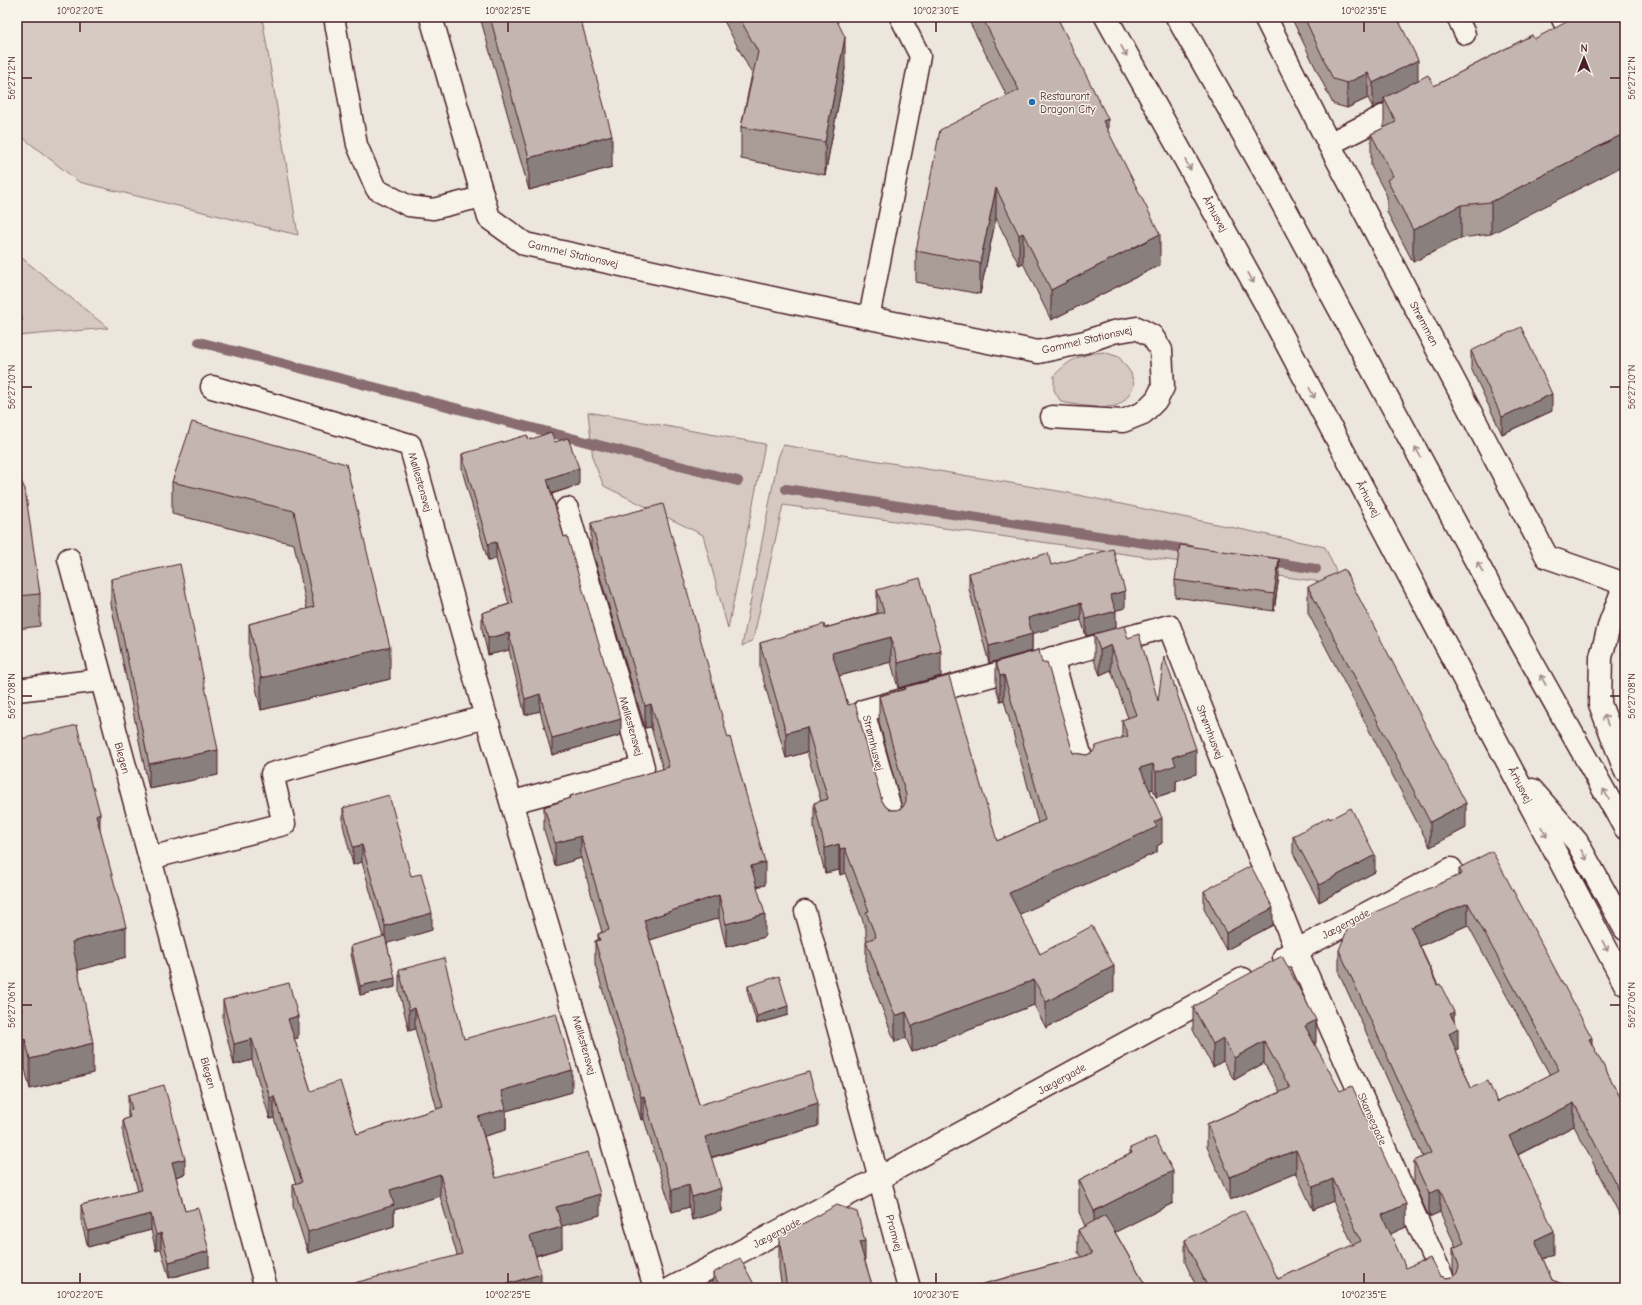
<svg xmlns="http://www.w3.org/2000/svg" width="1642" height="1305" font-family="'Comic Neue',sans-serif">
<style>
.green{fill:#d5c9c2;stroke:#907476}
.lines{fill:none;stroke-linecap:round;stroke-linejoin:round}
.stream{stroke:#896c6f;stroke-width:10}
.lane-casing{stroke:#4a1f2b;stroke-width:23}
.street-casing{stroke:#4a1f2b;stroke-width:25}
.secondary-casing{stroke:#4a1f2b;stroke-width:25}
.lane{stroke:#f7f3e8;stroke-width:20}
.street{stroke:#f7f3e8;stroke-width:22}
.secondary{stroke:#f7f3e8;stroke-width:22}
.wall{fill:#a99c97;stroke:#4a1f2b;fill-rule:evenodd}
.shaded-wall{fill:#897f7b;stroke:#4a1f2b}
.building{fill:#c4b5b0;stroke:#4a1f2b;fill-rule:evenodd}
.oneway{stroke:#a0898a}
.ticks{fill:none;stroke:#4a1f2b;stroke-width:1.5}
.poi-dot{fill:#1f6fb2;stroke:#f7f3e8;stroke-width:1.5}
.labels{text-anchor:middle;dominant-baseline:central;stroke-width:3;stroke-linejoin:round;paint-order:stroke}
.poi-label{font-size:11px;fill:#4a1f2b;stroke:#f7f3e8;text-anchor:start}
.street-label{font-size:11px;fill:#4a1f2b;stroke:#f7f3e8}
.neatline{fill:none;stroke:#4a1f2b;stroke-width:1.5}
.ticks-label{font-size:10px;text-anchor:middle;fill:#4a1f2b}
</style>
<rect width="100%" height="100%" fill="#ece6dd"/>
<filter id="ink" filterUnits="userSpaceOnUse"><feTurbulence type="fractalNoise" baseFrequency=".025" numOctaves="2"/><feDisplacementMap in="SourceGraphic" scale="8" xChannelSelector="R" yChannelSelector="G"/><feConvolveMatrix kernelMatrix="1 2 1 2 8 2 1 2 1" color-interpolation-filters="sRGB"/></filter>
<g filter="url(#ink)">
<g class="green">
<polygon points="17,17 262,17 298,235 79,182 17,133"/>
<polygon points="17,254 108,328 17,336"/>
<path d="M1104,352L1119,357L1131,373L1134,385C1130,393 1125,403 1115,406C1100,409 1076,405 1061,402L1054,390V376C1069,359 1082,354 1104,352Z"/>
<polygon points="588,412 765,444 728,629 703,535 604,486 593,460"/>
<polygon points="783,445 1064,492 1325,547 1342,585 783,505 753,640 742,646 778,458"/>
</g>
<g class="lines">
<g class="stream">
<polyline points="17,319 18,319"/>
<polyline points="199,342 738,481"/>
<polyline points="786,489 1191,550"/>
<polyline points="1266,561 1316,569"/>
</g>
<g class="lane-casing">
<g id="lane">
<polyline points="334,17 357,145 376,189 409,206 433,209 482,197"/>
<polyline points="1457,17 1465,34"/>
<polyline points="1561,17 1565,25"/>
<polyline points="869,318 920,56 900,17"/>
<polyline points="805,911 879,1178"/>
</g>
</g>
<g class="street-casing">
<g id="street">
<polyline points="431,17 489,218 525,244 800,304 1038,352 1085,342 1113,332 1137,328 1152,336 1161,350 1163,387 1157,399 1143,413 1123,421 1052,417"/>
<polyline points="1265,17 1329,144 1547,557 1625,584"/>
<polyline points="1329,144 1410,103"/>
<polyline points="212,387 410,445 486,717 655,1288"/>
<polyline points="69,559 266,1288"/>
<polyline points="1052,658 1084,768"/>
<polyline points="17,690 101,680"/>
<polyline points="513,802 643,767 567,509"/>
<polyline points="894,823 863,711 1169,626 1296,950 1447,1288"/>
<polyline points="150,858 284,824 272,774 486,717"/>
<polyline points="1284,957 1451,869"/>
<polyline points="879,1178 909,1288"/>
<polyline points="672,1288 879,1178 1243,979"/>
</g>
</g>
<g class="secondary-casing">
<g id="secondary">
<polyline points="1106,17 1265,303 1625,984"/>
<polyline points="1177,17 1275,190 1489,585 1625,828"/>
<polyline points="1625,584 1610,623 1601,657 1600,704 1625,770"/>
<polyline points="1532,790 1577,842 1625,929"/>
</g>
</g>
<use href="#lane" class="lane"/>
<use href="#street" class="street"/>
<use href="#secondary" class="secondary"/>
</g>
<g class="wall">
<polygon points="480,17 580,17 612,167 529,190"/>
<polygon points="722,17 835,17 845,69 825,175 741,159 741,127 752,74"/>
<polygon points="967,17 1057,17 1108,131 1160,265 1051,320 1023,263 1019,265 996,218 980,294 916,282 916,251 1007,96"/>
<polygon points="1291,17 1397,17 1418,81 1434,86 1532,35 1491,234 1461,238 1413,262 1387,212 1387,196 1371,166 1371,134 1384,128 1384,102 1373,108 1368,98 1347,108 1333,104"/>
<polygon points="1471,351 1552,411 1502,434 1471,368"/>
<polygon points="529,440 555,442 579,485 552,494 621,735 552,755 540,711 525,715 509,650 488,655 482,629 482,613 509,604 496,559 488,561 462,470 462,454"/>
<polygon points="346,464 390,679 261,710 249,656 249,624 307,609 294,544 172,514 172,482"/>
<polygon points="17,473 40,594 40,626 17,629"/>
<polygon points="591,523 765,885 757,887 765,937 726,947 719,918 650,940 699,1105 818,1126 711,1158 721,1211 692,1220 689,1207 672,1212 644,1119 641,1120 595,964 595,941 598,940 598,934 602,932 581,858 555,866 544,830 544,807 570,799 570,796 663,769 651,727 645,728 591,546"/>
<polygon points="1031,558 1051,565 1125,608 1115,610 1116,628 1086,636 1081,620 1032,633 1032,651 989,663 969,589 969,573"/>
<polygon points="1279,576 1274,611 1175,597 1175,580"/>
<polygon points="111,579 218,775 149,789 111,604"/>
<polygon points="1308,587 1466,828 1430,847 1308,613"/>
<polygon points="877,590 941,676 898,688 891,662 839,676 848,705 882,801 886,807 891,810 897,810 902,807 879,722 879,696 905,689 905,687 997,841 1038,823 1004,700 1000,701 996,687 996,662 1042,663 1073,753 1087,755 1122,738 1122,720 1128,718 1111,670 1100,675 1094,660 1094,634 1128,638 1158,701 1196,774 1176,781 1176,791 1156,797 1153,789 1150,790 1162,843 1157,846 1157,852 1019,914 1040,954 1114,991 1046,1028 1034,1005 912,1052 906,1038 895,1042 866,966 866,941 867,941 866,937 866,929 845,873 840,875 839,870 825,873 814,828 814,803 821,801 807,752 786,758 760,668 760,643 825,628 877,613"/>
<polygon points="17,740 100,831 126,957 78,970 93,1073 30,1089 25,1069 17,1071"/>
<polygon points="343,808 432,930 387,943 395,987 360,995 351,954 351,946 383,937 362,862 353,865 343,825"/>
<polygon points="1330,819 1375,872 1319,902 1293,853 1293,836"/>
<path d="M1459,868L1592,1045L1625,1106L1623,1221L1574,1126L1518,1155L1554,1254L1543,1259L1552,1280L1572,1288H1197L1185,1262V1240L1278,1279L1353,1245L1333,1201L1313,1210L1296,1173L1230,1200L1207,1147V1124L1280,1092L1264,1063L1234,1080L1223,1061L1213,1067L1193,1030V1007L1217,994V991L1316,1043L1314,1044L1406,1227L1390,1234L1406,1268L1440,1276L1446,1278L1452,1277L1454,1275L1453,1270V1248L1456,1247L1440,1212L1429,1217L1414,1184V1161L1423,1157L1339,973V950L1459,875ZM1468,925L1550,1075L1497,1102L1471,1088L1456,1051L1458,1050L1454,1020L1420,946Z"/>
<polygon points="1204,891 1273,925 1226,950 1204,909"/>
<polygon points="399,970 464,1039 572,1092 506,1111 506,1130 484,1136 496,1178 600,1215 561,1226 562,1248 536,1256 541,1288 457,1255 440,1196 394,1210 394,1226 308,1253 293,1206 293,1184 296,1184 274,1118 270,1119 252,1060 234,1065 223,1021 223,1000 298,1038 294,1038 311,1091 357,1134 437,1109 415,1029 409,1031 399,991"/>
<polygon points="748,986 788,1015 757,1024 748,994"/>
<polygon points="128,1095 185,1174 176,1177 185,1211 209,1267 169,1278 161,1249 156,1251 151,1230 88,1247 81,1221 81,1205 138,1191 123,1136 123,1120 128,1118"/>
<polygon points="1130,1148 1173,1203 1115,1232 1147,1288 969,1288 1081,1257 1078,1252 1078,1230 1085,1226 1079,1212 1079,1180 1130,1154"/>
<polygon points="779,1237 865,1262 873,1288 782,1288 779,1269"/>
<polygon points="713,1273 756,1288 713,1288"/>
</g>
<g class="shaded-wall">
<polygon points="845,37 845,69 825,175 825,142"/>
<polygon points="1418,60 1418,85 1384,98 1384,102 1373,108 1373,83"/>
<polygon points="1368,73 1368,98 1347,108 1347,83"/>
<polygon points="1108,119 1108,149 1103,121"/>
<polygon points="1625,133 1625,165 1491,234 1491,202"/>
<polygon points="612,135 612,167 529,190 529,158"/>
<polygon points="996,188 996,218 980,294 980,263"/>
<polygon points="1461,205 1461,238 1413,262 1413,230"/>
<polygon points="1023,233 1023,263 1019,265 1019,235"/>
<polygon points="1160,234 1160,265 1051,320 1051,290"/>
<polygon points="1552,394 1552,411 1502,434 1502,417"/>
<polygon points="579,468 579,485 547,495 547,479"/>
<polygon points="496,542 496,559 488,561 488,544"/>
<polygon points="1279,559 1279,576 1274,611 1274,594"/>
<polygon points="1125,591 1125,608 1110,612 1110,595"/>
<polygon points="1081,603 1081,620 1028,635 1028,618"/>
<polygon points="1116,611 1116,628 1086,636 1086,619"/>
<polygon points="509,633 509,650 488,655 488,638"/>
<polygon points="1032,634 1032,651 989,663 989,646"/>
<polygon points="891,637 891,662 832,678 832,653"/>
<polygon points="1111,645 1111,670 1100,675 1100,650"/>
<polygon points="390,647 390,679 261,710 261,678"/>
<polygon points="941,651 941,676 898,688 898,663"/>
<polygon points="1004,675 1004,700 1000,701 1000,676"/>
<polygon points="540,694 540,711 525,715 525,699"/>
<polygon points="651,704 651,727 645,728 645,706"/>
<polygon points="621,719 621,735 552,755 552,738"/>
<polygon points="807,727 807,752 786,758 786,733"/>
<polygon points="1196,749 1196,774 1176,781 1176,791 1156,797 1156,772 1173,757"/>
<polygon points="218,750 218,775 149,789 149,764"/>
<polygon points="1153,764 1153,789 1140,794 1140,768"/>
<polygon points="1466,803 1466,828 1430,847 1430,822"/>
<polygon points="100,813 100,843 96,815"/>
<polygon points="1162,818 1162,843 1157,846 1157,852 1009,919 1009,893"/>
<polygon points="581,836 581,858 555,866 555,843"/>
<polygon points="839,844 839,870 825,873 825,848"/>
<polygon points="362,845 362,862 353,865 353,847"/>
<polygon points="845,848 845,873 840,875 840,849"/>
<polygon points="1375,855 1375,872 1319,902 1319,885"/>
<polygon points="765,862 765,885 751,888 751,866"/>
<polygon points="719,895 719,918 644,942 644,920"/>
<polygon points="1468,903 1468,925 1411,950 1411,927"/>
<polygon points="1273,908 1273,925 1226,950 1226,933"/>
<polygon points="432,913 432,930 385,944 385,926"/>
<polygon points="765,914 765,937 726,947 726,924"/>
<polygon points="126,927 126,957 72,972 72,942"/>
<polygon points="1114,966 1114,991 1046,1028 1046,1002"/>
<polygon points="395,978 395,987 360,995 360,986"/>
<polygon points="1034,980 1034,1005 912,1052 912,1026"/>
<polygon points="788,1006 788,1015 757,1024 757,1016"/>
<polygon points="415,1008 415,1029 409,1031 409,1010"/>
<polygon points="906,1012 906,1038 895,1042 895,1016"/>
<polygon points="1454,1012 1454,1030 1458,1028 1458,1050 1449,1055 1449,1033 1450,1014"/>
<polygon points="298,1016 298,1038 288,1040 288,1019"/>
<polygon points="1316,1020 1316,1043 1305,1049 1305,1026"/>
<polygon points="1223,1038 1223,1061 1213,1067 1213,1044"/>
<polygon points="1592,1038 1592,1060 1589,1039"/>
<polygon points="25,1039 25,1069 17,1071 17,1041"/>
<polygon points="252,1039 252,1060 234,1065 234,1044"/>
<polygon points="1264,1041 1264,1063 1234,1080 1234,1058"/>
<polygon points="93,1043 93,1073 30,1089 30,1059"/>
<polygon points="572,1070 572,1092 506,1111 506,1130 478,1138 478,1117 501,1091"/>
<polygon points="274,1096 274,1118 270,1119 270,1098"/>
<polygon points="644,1096 644,1119 641,1120 641,1097"/>
<polygon points="818,1103 818,1126 705,1159 705,1137"/>
<polygon points="1574,1103 1574,1126 1509,1159 1509,1136"/>
<polygon points="1296,1150 1296,1173 1230,1200 1230,1177"/>
<polygon points="185,1159 185,1174 172,1178 172,1162"/>
<polygon points="1173,1171 1173,1203 1094,1243 1094,1211"/>
<polygon points="440,1174 440,1196 394,1210 394,1226 308,1253 308,1232 390,1190"/>
<polygon points="1333,1179 1333,1201 1313,1210 1313,1187"/>
<polygon points="689,1185 689,1207 672,1212 672,1190"/>
<polygon points="721,1188 721,1211 692,1220 692,1197"/>
<polygon points="1440,1189 1440,1212 1429,1217 1429,1194"/>
<polygon points="600,1194 600,1215 556,1228 556,1207"/>
<polygon points="1625,1197 1625,1220 1623,1221 1623,1198"/>
<polygon points="1406,1204 1406,1227 1382,1238 1382,1215"/>
<polygon points="151,1214 151,1230 88,1247 88,1231"/>
<polygon points="562,1227 562,1248 530,1257 530,1236"/>
<polygon points="1554,1231 1554,1254 1535,1263 1535,1240"/>
<polygon points="161,1233 161,1249 156,1251 156,1235"/>
<polygon points="865,1241 865,1273 859,1242"/>
<polygon points="209,1251 209,1267 169,1278 169,1262"/>
<polygon points="541,1274 541,1288 493,1288"/>
<polygon points="1110,1286 1110,1288 1102,1288"/>
</g>
<g class="building">
<polygon points="490,17 580,17 612,135 529,158"/>
<polygon points="739,17 835,17 845,37 825,142 741,127 758,52"/>
<polygon points="982,17 1057,17 1108,119 1103,121 1160,234 1051,290 1023,233 1019,235 996,188 980,263 916,251 940,130 1019,90"/>
<polygon points="1304,17 1397,17 1418,60 1373,83 1368,73 1347,83 1333,79"/>
<polygon points="1576,17 1625,17 1625,133 1491,202 1461,205 1413,230 1387,180 1393,176 1371,134 1396,122 1384,98 1428,75 1434,86 1532,35 1534,39"/>
<polygon points="1521,327 1552,394 1502,417 1471,351"/>
<polygon points="192,422 346,464 390,647 261,678 249,624 314,607 294,511 172,482"/>
<polygon points="551,432 555,442 568,438 579,468 547,479 564,537 567,536 621,719 552,738 540,694 525,699 509,633 488,638 482,613 513,603 496,542 488,544 462,454 527,435 529,440"/>
<polygon points="17,473 25,489 40,594 17,596"/>
<polygon points="663,504 728,738 730,737 765,862 751,866 765,914 726,924 719,895 644,920 699,1105 809,1072 818,1103 705,1137 721,1188 692,1197 689,1185 672,1190 644,1096 641,1097 595,941 600,940 598,934 609,930 581,836 555,843 544,807 571,798 570,796 669,767 651,704 645,706 591,523"/>
<polygon points="1180,545 1279,559 1274,594 1175,580"/>
<polygon points="1113,549 1125,591 1110,595 1116,611 1086,619 1081,603 1028,618 1032,634 989,646 969,573 1030,556 1031,558 1048,553 1051,565"/>
<polygon points="180,564 218,750 149,764 111,579"/>
<polygon points="1344,569 1466,803 1430,822 1308,587"/>
<polygon points="920,578 941,651 898,663 891,637 832,653 848,705 855,703 882,801 886,807 891,810 897,810 903,807 906,801 906,795 879,696 906,689 905,687 949,676 997,841 1045,820 1004,675 1000,676 996,662 1039,650 1042,663 1047,662 1073,753 1087,755 1093,752 1096,746 1128,736 1122,720 1136,715 1111,645 1100,650 1094,634 1124,626 1128,638 1139,634 1158,701 1164,656 1196,749 1173,757 1176,765 1156,772 1153,764 1140,768 1162,818 1154,822 1157,827 1009,893 1040,954 1092,926 1114,966 1046,1002 1034,980 912,1026 906,1012 895,1016 866,941 876,937 866,912 869,911 845,848 840,849 839,844 825,848 814,803 828,799 807,727 786,733 760,643 824,624 825,628 884,612 877,590"/>
<polygon points="77,725 92,788 93,787 100,813 96,815 126,927 72,942 93,1043 30,1059 25,1039 17,1041 17,1013 22,1011 17,994 17,740"/>
<polygon points="389,795 411,876 421,874 432,913 385,926 362,845 353,847 343,808"/>
<polygon points="1351,808 1375,855 1319,885 1293,836 1329,817 1330,819"/>
<path d="M1492,851L1592,1038L1589,1039L1625,1106V1197L1623,1198L1574,1103L1509,1136L1554,1231L1535,1240L1552,1280L1572,1288H1208L1185,1240L1244,1210L1278,1279L1361,1241L1333,1179L1313,1187L1296,1150L1230,1177L1207,1124L1290,1088L1264,1041L1234,1058L1223,1038L1213,1044L1193,1007L1218,993L1217,991L1282,956L1316,1020L1305,1026L1340,1091L1352,1086L1406,1204L1382,1215L1406,1268L1430,1258L1440,1276L1446,1278L1452,1277L1457,1273L1459,1266L1453,1248L1464,1243L1440,1189L1429,1194L1414,1161L1431,1153L1339,950L1350,923L1462,874L1459,868ZM1468,903L1559,1070L1497,1102L1488,1081L1471,1088L1449,1033L1458,1028L1450,1014L1454,1012L1440,984L1437,985L1411,927Z"/>
<polygon points="1251,866 1273,908 1226,933 1204,891"/>
<polygon points="385,936 395,978 360,986 351,946"/>
<polygon points="444,958 464,1039 556,1013 572,1070 501,1091 506,1109 478,1117 496,1178 588,1152 600,1194 556,1207 562,1227 530,1236 541,1274 493,1288 336,1288 462,1254 440,1174 390,1190 394,1205 308,1232 293,1184 302,1182 274,1096 270,1098 252,1039 234,1044 223,1000 289,983 298,1016 288,1019 311,1091 340,1081 357,1134 443,1107 415,1008 409,1010 399,970"/>
<polygon points="779,976 788,1006 757,1016 748,986"/>
<polygon points="164,1085 185,1159 172,1162 185,1211 198,1208 209,1251 169,1262 161,1233 156,1235 151,1214 88,1231 81,1205 142,1190 123,1120 130,1117 128,1111 132,1109 128,1095"/>
<polygon points="1155,1137 1173,1171 1094,1211 1079,1180 1132,1153 1130,1148"/>
<polygon points="837,1205 857,1212 865,1241 859,1242 873,1288 787,1288 779,1237"/>
<polygon points="1105,1215 1147,1288 1111,1288 1110,1286 1102,1288 969,1288 1092,1254 1078,1230"/>
<polygon points="740,1258 756,1288 713,1288 719,1285 713,1273"/>
<polygon points="166,1286 167,1288 160,1288"/>
</g>
<defs><path id="oneway-shaft" d="M-6 0H5M1.5-3L5.5 0L1.5 3" fill="none" stroke-width="1.6" stroke-linecap="round" stroke-linejoin="round"/></defs>
<g class="oneway">
<use href="#oneway-shaft" transform="translate(1124 51) rotate(61)"/>
<use href="#oneway-shaft" transform="translate(1188 165) rotate(61)"/>
<use href="#oneway-shaft" transform="translate(1251 278) rotate(61)"/>
<use href="#oneway-shaft" transform="translate(1312 393) rotate(62)"/>
<use href="#oneway-shaft" transform="translate(1418 452) rotate(-118)"/>
<use href="#oneway-shaft" transform="translate(1480 567) rotate(-118)"/>
<use href="#oneway-shaft" transform="translate(1543 680) rotate(-119)"/>
<use href="#oneway-shaft" transform="translate(1606 720) rotate(-111)"/>
<use href="#oneway-shaft" transform="translate(1606 794) rotate(-119)"/>
<use href="#oneway-shaft" transform="translate(1544 832) rotate(62)"/>
<use href="#oneway-shaft" transform="translate(1584 855) rotate(61)"/>
<use href="#oneway-shaft" transform="translate(1605 946) rotate(62)"/>
</g>
</g>
<path class="ticks" d="M80,22V32M508,22V32M936,22V32M1364,22V32M22,78H32M1610,78H1620M22,387H32M1610,387H1620M22,696H32M1610,696H1620M22,1005H32M1610,1005H1620M80,1273V1283M508,1273V1283M936,1273V1283M1364,1273V1283"/>
<circle class="poi-dot" cx="1032" cy="102" r="4"/>
<g class="labels">
<g class="poi-label">
<text x="1040" y="96">Restaurant<tspan x="1040" dy="13">Dragon City</tspan></text>
</g>
<g class="street-label">
<text transform="translate(1215 214) rotate(61)">Århusvej</text>
<text transform="translate(573 254) rotate(13)">Gammel Stationsvej</text>
<text transform="translate(1424 324) rotate(62)">Strømmen</text>
<text transform="translate(1087 340) rotate(-13)">Gammel Stationsvej</text>
<text transform="translate(420 482) rotate(74)">Møllestensvej</text>
<text transform="translate(1368 499) rotate(62)">Århusvej</text>
<text transform="translate(631 726) rotate(74)">Møllestensvej</text>
<text transform="translate(1210 732) rotate(69)">Strømhusvej</text>
<text transform="translate(873 743) rotate(76)">Strømhusvej</text>
<text transform="translate(122 758) rotate(75)">Blegen</text>
<text transform="translate(1520 785) rotate(62)">Århusvej</text>
<text transform="translate(1346 924) rotate(-28)">Jægergade</text>
<text transform="translate(584 1045) rotate(74)">Møllestensvej</text>
<text transform="translate(208 1073) rotate(75)">Blegen</text>
<text transform="translate(1062 1079) rotate(-29)">Jægergade</text>
<text transform="translate(1372 1119) rotate(66)">Skansegade</text>
<text transform="translate(777 1233) rotate(-28)">Jægergade</text>
<text transform="translate(894 1233) rotate(75)">Pramvej</text>
</g>
</g>
<rect width="1642" height="1305" fill="none" stroke="#f7f3e8" stroke-width="44"/>
<g transform="translate(1584 58)" stroke="#f7f3e8" stroke-width="3" paint-order="stroke">
<path d="M0-3L7 15L0 10L-7 15Z" fill="#4a1f2b"/>
<text y="-6" font-size="11" font-weight="bold" text-anchor="middle" fill="#4a1f2b">N</text>
</g>
<rect x="22" y="22" width="1598" height="1261" class="neatline"/>
<g class="ticks-label">
<text x="80" y="14">10°02'20"E</text>
<text x="508" y="14">10°02'25"E</text>
<text x="936" y="14">10°02'30"E</text>
<text x="1364" y="14">10°02'35"E</text>
<text transform="translate(11 78) rotate(-90)" y="4">56°27'12"N</text>
<text transform="translate(1631 78) rotate(-90)" y="4">56°27'12"N</text>
<text transform="translate(11 387) rotate(-90)" y="4">56°27'10"N</text>
<text transform="translate(1631 387) rotate(-90)" y="4">56°27'10"N</text>
<text transform="translate(11 696) rotate(-90)" y="4">56°27'08"N</text>
<text transform="translate(1631 696) rotate(-90)" y="4">56°27'08"N</text>
<text transform="translate(11 1005) rotate(-90)" y="4">56°27'06"N</text>
<text transform="translate(1631 1005) rotate(-90)" y="4">56°27'06"N</text>
<text x="80" y="1298">10°02'20"E</text>
<text x="508" y="1298">10°02'25"E</text>
<text x="936" y="1298">10°02'30"E</text>
<text x="1364" y="1298">10°02'35"E</text>
</g>
</svg>
